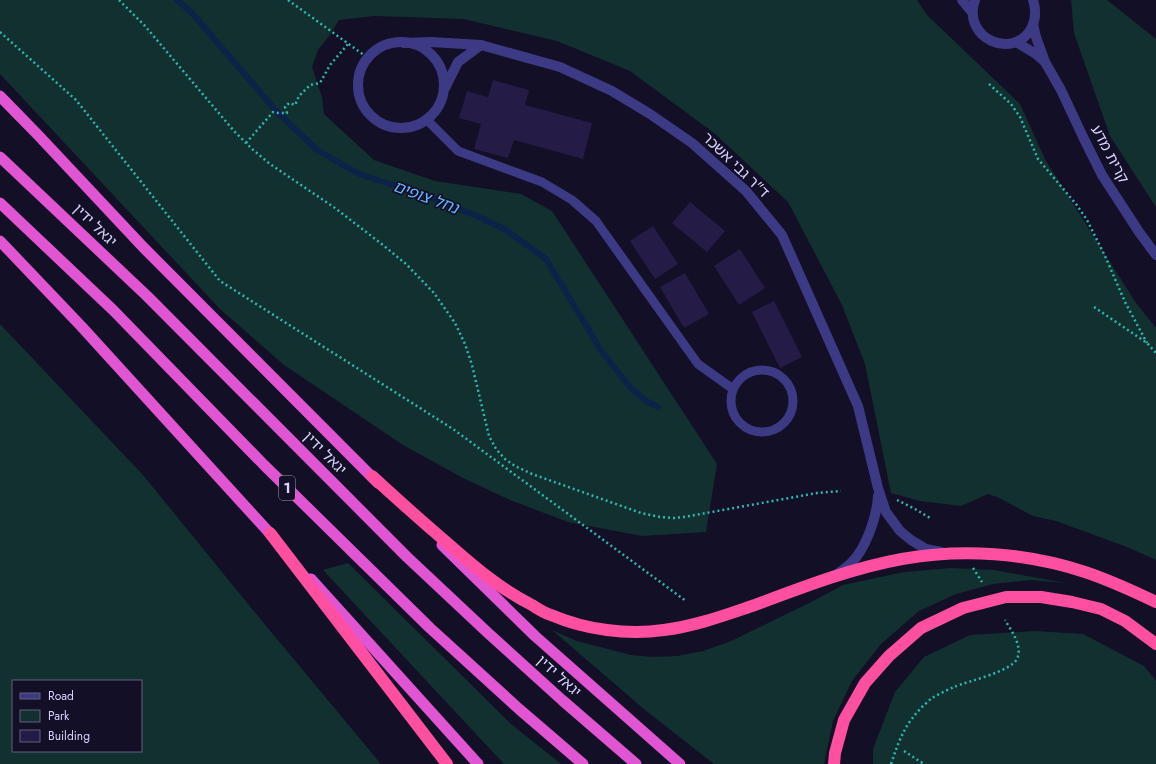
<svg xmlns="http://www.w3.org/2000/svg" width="1156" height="764" font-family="Jost,'Noto Sans Hebrew',sans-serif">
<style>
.green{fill:#12302f;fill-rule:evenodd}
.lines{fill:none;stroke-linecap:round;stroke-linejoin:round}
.stream{stroke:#0c2248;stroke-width:6}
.building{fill:#241b47}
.path{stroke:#2fb8b0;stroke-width:2.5;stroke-dasharray:2 3;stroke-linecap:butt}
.service{stroke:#3d3a85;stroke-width:9}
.minor{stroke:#3d3a85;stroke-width:10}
.tertiary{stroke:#3d3a85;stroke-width:10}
.trunk{stroke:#e055d1;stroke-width:11}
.motorway{stroke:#ff4fa3;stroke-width:12}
.labels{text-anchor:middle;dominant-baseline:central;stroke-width:3.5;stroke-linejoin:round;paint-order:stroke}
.shield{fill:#130f26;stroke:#9e99be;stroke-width:1}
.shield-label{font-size:14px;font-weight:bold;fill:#d9d4ff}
.street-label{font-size:15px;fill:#d9d4ff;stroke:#130f26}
.water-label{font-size:16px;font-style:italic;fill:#62b6ff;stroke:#130f26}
</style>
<rect width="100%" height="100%" fill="#130f26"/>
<g class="green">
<polygon points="0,0 917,0 927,15 1020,104 1046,161 1136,303 1156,328 1156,560 1127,547 1056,521 1033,516 997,497 988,494 961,506 920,501 891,493 865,364 842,305 788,202 714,133 630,71 557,41 464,19 375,16 339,20 329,36 318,50 312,67 322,97 324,114 374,160 435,181 521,194 552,211 717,464 706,532 642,536 568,522 510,500 463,478 403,445 284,365 220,309 0,74"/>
<polygon points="1071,0 1107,0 1156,39 1156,207 1110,136 1074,33"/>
<path d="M0,324L143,475L262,621L381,764H0ZM13,681H141V751H13Z"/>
<polygon points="348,563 511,724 561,764 504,764 323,570"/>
<polygon points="951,568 994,570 1066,583 1030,580 993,584 956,594 919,611 881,644 852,681 833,721 824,764 714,764 645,710 552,630 577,641 631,655 652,657 677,656 703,651 731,641 813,601 843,585 904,572"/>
<polygon points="1035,631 1083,634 1144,666 1156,681 1156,764 873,764 873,749 895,692 924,657 970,635"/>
</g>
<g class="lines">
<polyline class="stream" points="177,0 192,13 278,113 317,150 359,174 421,194 477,216 506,230 546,259 602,352 630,387 646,401 658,407"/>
</g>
<g class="building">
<polygon points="493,80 529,90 525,105 592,123 583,159 514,140 508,158 474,149 481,124 459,118 467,91 488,97"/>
<polygon points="690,202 725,231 707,252 672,223"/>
<polygon points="653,226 678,264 655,279 630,241"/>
<polygon points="740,249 765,288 739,305 714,266"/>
<polygon points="685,273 709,314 684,328 660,287"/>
<polygon points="774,301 802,357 780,368 752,312"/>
</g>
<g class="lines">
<g class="path">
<polyline points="119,0 145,26 234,131 252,149 270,164 335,208 383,245 406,264 434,293 455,323 465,344 472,365 489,436 496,449 505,459 515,466 532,474 641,513 660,517 674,518 684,517 817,493 841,491"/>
<polyline points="288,0 368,58"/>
<polyline points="0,32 76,100 220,281 453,429 686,601"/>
<polyline points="989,84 1011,104 1020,117 1038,159 1076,204 1087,220 1105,256 1125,302 1147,343"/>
<polyline points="246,143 273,112 278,113 287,113 285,107 289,103 295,105 299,96 310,85 320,83 330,65 348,44"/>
<polyline points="1094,307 1147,343 1156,353"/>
<polyline points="897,500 915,509 930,518"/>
<polyline points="973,568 982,582"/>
<polyline points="904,751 924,764"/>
<path d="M891,764C899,740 905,724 923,706C926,704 929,700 932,698C939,694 947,690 954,687C968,681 1010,672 1017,659C1023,646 1011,630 1005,620"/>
</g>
<g class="service">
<polyline points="427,120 458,151 542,182 572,200 596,221 698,364 733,389"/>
<circle cx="762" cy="401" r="31"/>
</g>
<g class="minor">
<polyline points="962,0 972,12"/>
<circle cx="401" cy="85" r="43"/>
<polyline points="404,43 431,42 481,45 560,67 612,91 650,114 692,143 746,191 782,235 858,406 878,488 886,512 900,531 911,540 926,549 941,552"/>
<polyline points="445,88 458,62 481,45"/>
<path d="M836,575C841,571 847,567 851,563C866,549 877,516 878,496"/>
</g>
<g class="tertiary">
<path d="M975,0C961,38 1014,62 1032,27C1036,18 1036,9 1033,0"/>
<polyline points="1033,24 1036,37 1045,62 1061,90 1084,139 1102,175 1139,232 1156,255"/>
<polyline points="1016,42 1036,54 1044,61"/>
</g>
<g class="trunk">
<polyline points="0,96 38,135 144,248 378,483"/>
<polyline points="0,157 147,296 407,557 488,633 562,700 636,764"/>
<polyline points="0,203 113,310 264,465 430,628 519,709 583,764"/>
<polyline points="0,241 81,326 275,539"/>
<polyline points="442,545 535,636 680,764"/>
<polyline points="311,579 478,764"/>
</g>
<g class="motorway">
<path d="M372,476C398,500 425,524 452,547C477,569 502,590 532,605C538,609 544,613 551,615C586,630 627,635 664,630C696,626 725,615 755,605C803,587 852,568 902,559C963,548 1027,553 1085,572C1109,580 1133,591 1156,602"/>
<polyline points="270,533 447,764"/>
<polyline points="834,764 835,753 844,720 865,683 889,656 921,628 963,608 1006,597 1041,597 1072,602 1101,609 1125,621 1156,644"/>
</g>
</g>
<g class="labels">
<rect class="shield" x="279" y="476" width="16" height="24" rx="3"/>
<g class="shield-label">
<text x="287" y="488">1</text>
</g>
<g class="street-label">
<text transform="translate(1110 154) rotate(62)">קרית מדע</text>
<text transform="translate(736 165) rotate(44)">ד"ר גבי אשכר</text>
<text transform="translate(95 225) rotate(44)">יגאל ידין</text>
<text transform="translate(325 453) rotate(45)">יגאל ידין</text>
<text transform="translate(559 676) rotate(42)">יגאל ידין</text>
</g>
<g class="water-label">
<text transform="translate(426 197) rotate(20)">נחל צופים</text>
</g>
</g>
<rect x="12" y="680" width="130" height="72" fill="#130f26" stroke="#625e7d"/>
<rect x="20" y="693" width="20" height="6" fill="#3d3a85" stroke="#625e7d"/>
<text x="48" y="700" font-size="12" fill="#d9d4ff">Road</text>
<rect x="20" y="710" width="20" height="12" fill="#12302f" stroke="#625e7d"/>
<text x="48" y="720" font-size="12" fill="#d9d4ff">Park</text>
<rect x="20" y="730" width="20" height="12" fill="#241b47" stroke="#625e7d"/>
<text x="48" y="740" font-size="12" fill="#d9d4ff">Building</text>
</svg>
